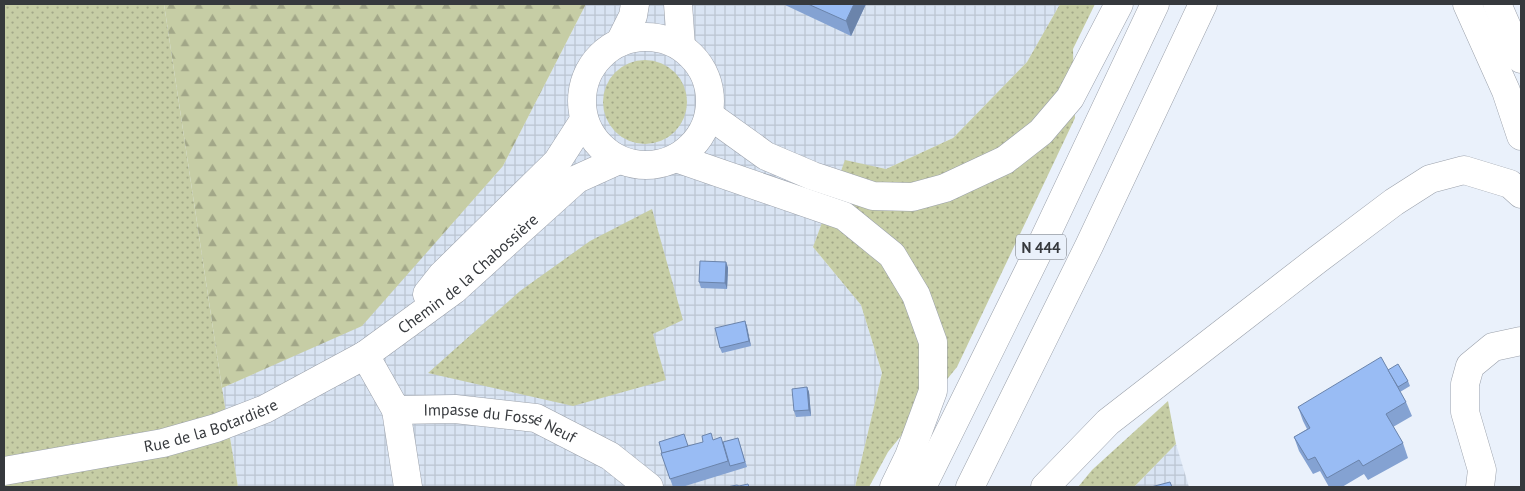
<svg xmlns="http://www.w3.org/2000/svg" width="1525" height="491" font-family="'PT Sans',sans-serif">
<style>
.industrial{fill:url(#industrial-grid)}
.grass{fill:url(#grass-dots)}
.forest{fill:url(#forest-firs)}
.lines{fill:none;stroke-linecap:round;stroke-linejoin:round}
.minor-casing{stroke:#9ba1ab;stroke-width:29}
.major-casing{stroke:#9ba1ab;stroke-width:29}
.highway-casing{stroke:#9ba1ab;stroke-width:29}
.minor{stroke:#fff;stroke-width:28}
.major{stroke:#fff;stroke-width:28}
.highway{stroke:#fff;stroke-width:28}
.wall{fill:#84a2d2}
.shaded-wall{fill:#6b84ab}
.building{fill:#99bcf4;stroke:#6b84ab}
.labels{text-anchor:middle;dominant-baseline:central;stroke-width:4;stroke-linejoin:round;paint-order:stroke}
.shield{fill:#eaf1fb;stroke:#6c7076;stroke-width:1}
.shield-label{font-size:15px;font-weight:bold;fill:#36393d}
.street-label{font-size:16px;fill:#36393d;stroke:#eaf1fb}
</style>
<defs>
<pattern id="industrial-grid" width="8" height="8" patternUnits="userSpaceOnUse" patternTransform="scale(1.25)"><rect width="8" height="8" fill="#d9e4f3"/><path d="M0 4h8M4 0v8" fill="none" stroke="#bbc4d1"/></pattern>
<pattern id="grass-dots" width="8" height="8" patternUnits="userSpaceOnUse" patternTransform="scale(1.25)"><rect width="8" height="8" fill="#c6cda5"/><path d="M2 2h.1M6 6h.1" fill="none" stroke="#a2a788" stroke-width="1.8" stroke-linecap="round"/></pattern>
<pattern id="forest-firs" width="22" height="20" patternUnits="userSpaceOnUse" patternTransform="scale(1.25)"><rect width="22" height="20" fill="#c6cda5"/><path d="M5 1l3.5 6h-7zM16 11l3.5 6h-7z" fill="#a2a788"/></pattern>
</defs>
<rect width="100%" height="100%" fill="#eaf1fb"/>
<g class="industrial">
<polygon points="586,4 1060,4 1027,62 953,138 886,169 845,161 813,247 861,305 882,373 855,487 238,487 222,388 362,325 503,166"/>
<polygon points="1176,444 1189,487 1134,487"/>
</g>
<g class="grass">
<polygon points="4,4 164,4 222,388 238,487 4,487"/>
<polygon points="1060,4 1095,4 1073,49 1075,118 957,367 888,452 869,487 855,487 882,373 861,305 813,247 845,160 886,169 953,138 1027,62"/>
<circle cx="645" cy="102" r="42"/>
<polygon points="652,209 683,320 653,334 666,380 573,406 428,373 520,291 590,241"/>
<polygon points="1168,401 1176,444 1134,487 1078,487 1092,470"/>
</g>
<polygon class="forest" points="164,4 586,4 503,166 362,326 222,388"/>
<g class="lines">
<g class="minor-casing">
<g id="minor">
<polyline points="427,294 442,275 557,162 584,120"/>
<path id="s1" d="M365,355L396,410L455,409L536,418L610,456L649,487"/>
<polyline points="396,410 408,487"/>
<path id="s2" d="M4,471L163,443L216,428L265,409L365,355L454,290L577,179L619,160"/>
<polyline points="1480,487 1482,470 1465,412 1465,384 1470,366 1493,347 1521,341"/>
</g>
</g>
<g class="major-casing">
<g id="major">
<polyline points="678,4 681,46"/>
<polyline points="1467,4 1506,91 1521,136"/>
<polyline points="1497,4 1521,59"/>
<circle cx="646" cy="101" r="64"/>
<polyline points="620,42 633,16 635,4"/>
</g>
</g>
<g class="highway-casing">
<g id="highway">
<polyline points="709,115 766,156 813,176 873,196 912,197 945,188 1005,160 1041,132 1070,98 1119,4"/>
<polyline points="676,158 844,216 892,255 916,295 933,342 933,391 909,456 894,487"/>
<polyline points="922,487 1038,252 1155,4"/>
<polyline points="970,487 1089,246 1203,4"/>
<polyline points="1045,487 1108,422 1317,260 1394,202 1430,179 1464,170 1510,184 1521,194"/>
</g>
</g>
<use href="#minor" class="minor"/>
<use href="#major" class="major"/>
<use href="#highway" class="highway"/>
</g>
<g class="wall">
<polygon points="785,4 866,4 851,36 785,5"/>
<polygon points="726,262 728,268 727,289 701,288 699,282"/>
<polygon points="745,321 751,346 722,353 720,348"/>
<polygon points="1388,370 1408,381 1410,386 1400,392 1406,402 1412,416 1393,427 1403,443 1408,458 1368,480 1364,474 1342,487 1329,487 1320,471 1313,474 1299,451 1294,437 1307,429 1303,421 1298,407"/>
<polygon points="807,387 809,392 811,416 796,417 794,411"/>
<polygon points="738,438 747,467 682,487 673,487 661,453 713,440 723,442"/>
</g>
<g class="shaded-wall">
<polygon points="854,4 866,4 851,36 846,21"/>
<polygon points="726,262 728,268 727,289 725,283"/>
<polygon points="745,321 747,326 751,346 749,341"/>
<polygon points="807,387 809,392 811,416 809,410"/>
</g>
<g class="building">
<polygon points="808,4 854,4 846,21"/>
<polygon points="700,261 726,262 725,283 699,282"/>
<polygon points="745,321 749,341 720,348 715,328"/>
<polygon points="1381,357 1406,402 1386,414 1403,443 1363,466 1359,460 1327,478 1315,457 1308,460 1294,437 1310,428 1298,407"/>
<polygon points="1398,364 1408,381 1398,387 1388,370"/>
<polygon points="807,387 809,410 794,411 792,389"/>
<polygon points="711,433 713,440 721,437 728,461 670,479 661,453 703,442 702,436"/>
<polygon points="684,434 688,446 662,453 659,442"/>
<polygon points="738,438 745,462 730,466 723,442"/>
<polygon points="1170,482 1172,487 1151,487"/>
<polygon points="748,484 749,487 727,487 737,485 739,486"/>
</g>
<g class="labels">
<rect class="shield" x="1016" y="234.5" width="50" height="25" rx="4"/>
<g class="shield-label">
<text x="1041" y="247">N 444</text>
</g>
<g class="street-label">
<text stroke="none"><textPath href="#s2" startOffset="514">Chemin de la Chabossière</textPath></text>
<text stroke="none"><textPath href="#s2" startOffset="212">Rue de la Botardière</textPath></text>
<text stroke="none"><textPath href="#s1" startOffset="169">Impasse du Fossé Neuf</textPath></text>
</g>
</g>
<rect width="1525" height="491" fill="none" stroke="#36393d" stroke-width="10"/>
</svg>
